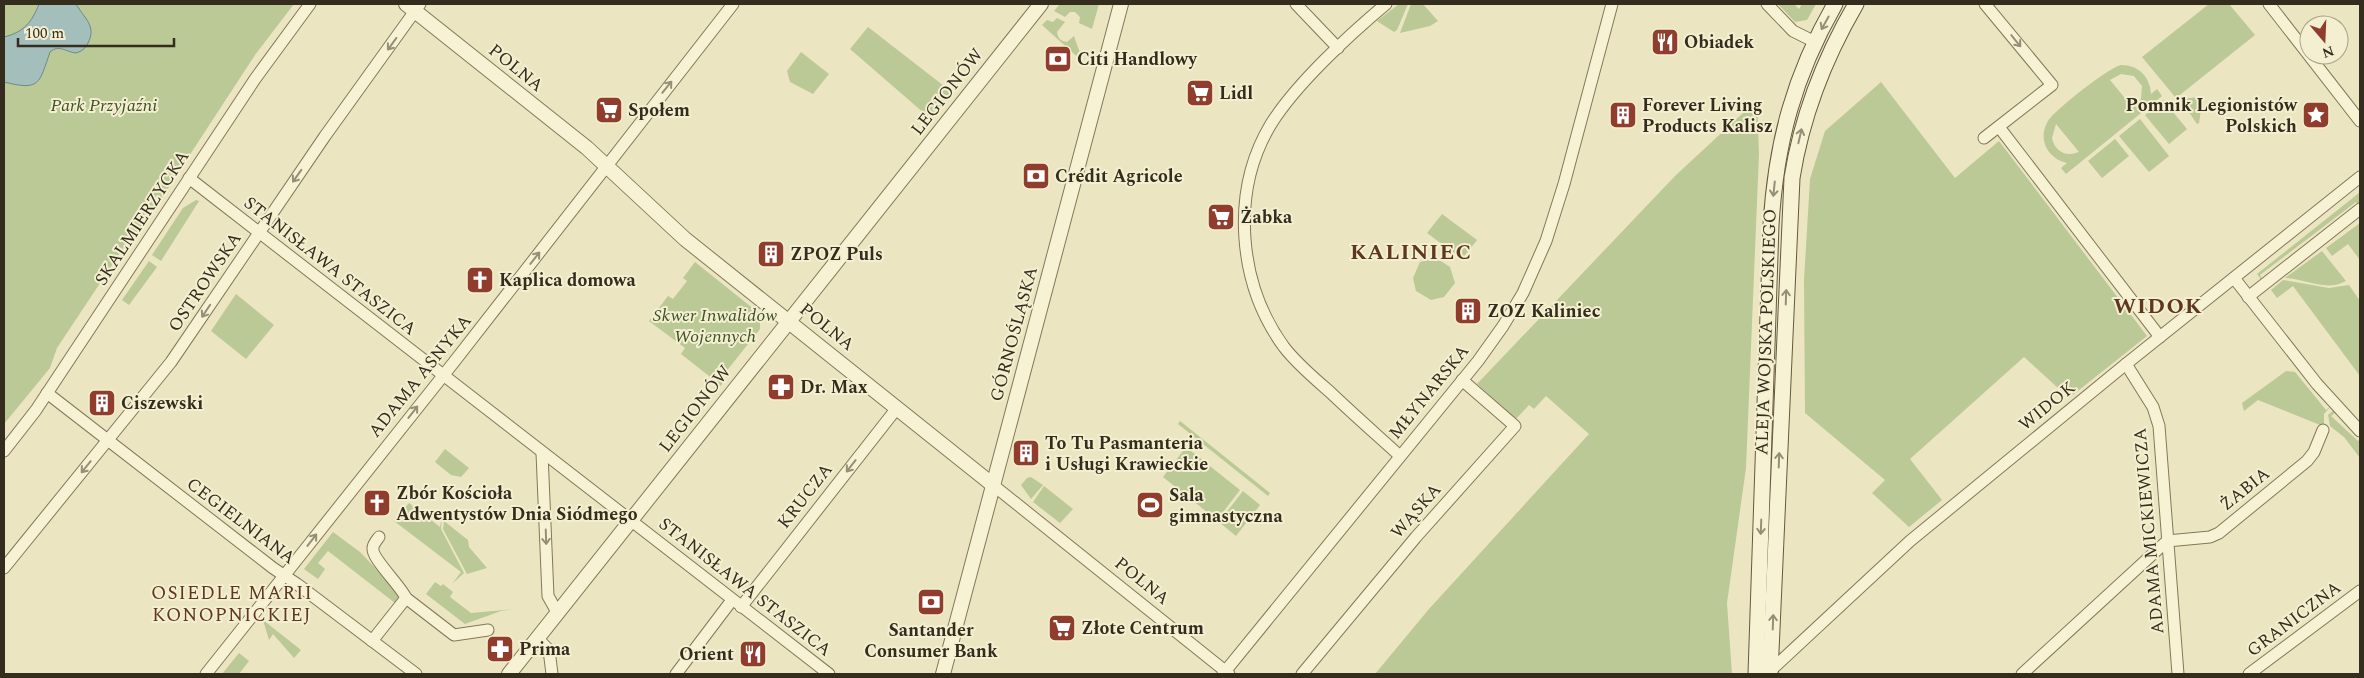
<svg xmlns="http://www.w3.org/2000/svg" width="2364" height="678" font-family="Spectral,serif">
<style>
.green{fill:#bac996;fill-rule:evenodd}
.water{fill:#a4bebb;stroke:#6b8b89}
.lines{fill:none;stroke-linecap:round;stroke-linejoin:round}
.minor-casing{stroke:#84775a;stroke-width:13}
.tertiary-casing{stroke:#84775a;stroke-width:16}
.secondary-casing{stroke:#66583d;stroke-width:17}
.minor{stroke:#f7f2d4;stroke-width:11}
.tertiary{stroke:#f7f2d4;stroke-width:14}
.secondary{stroke:#f7f2d4;stroke-width:15}
.oneway{stroke:#968f78}
.labels{text-anchor:middle;dominant-baseline:central;stroke-width:4;stroke-linejoin:round;paint-order:stroke}
.poi-label{font-size:18px;font-weight:bold;fill:#342c1d;stroke:#f3efd0;text-anchor:start}
.street-label{font-size:18px;fill:#342c1d;stroke:#f3efd0}
.park-label{font-size:18px;font-style:italic;fill:#3e5025;stroke:#f3efd0}
.neighbourhood-label{font-size:19px;letter-spacing:1px;fill:#5f371f;stroke:#f3efd0}
.district-label{font-size:22px;font-weight:bold;letter-spacing:1px;fill:#5f371f;stroke:#f3efd0}
</style>
<rect width="100%" height="100%" fill="#ebe6c1"/>
<g class="green">
<polygon points="4,4 294,4 255,55 146,222 128,241 57,348 50,368 4,424"/>
<polygon points="1060,4 1099,4 1092,29 1079,23 1080,17 1075,12 1070,12 1065,17 1054,11"/>
<polygon points="1399,4 1408,4 1397,30 1394,32 1377,21"/>
<polygon points="1411,4 1423,4 1438,21 1430,26 1400,33"/>
<polygon points="1778,4 1794,4 1799,9 1802,4 1816,4 1807,20 1795,22"/>
<polygon points="2209,4 2229,4 2255,35 2176,98 2142,57"/>
<path d="M1057,18L1065,22L1057,32C1058,39 1061,41 1067,42L1074,36L1083,62L1042,25L1047,20L1053,22Z"/>
<polygon points="868,27 953,93 932,120 850,49"/>
<polygon points="801,52 829,74 813,94 790,82 787,71"/>
<path d="M2121,65C2138,65 2150,76 2151,94L2157,89L2162,96L2066,174L2061,168L2067,163C2048,159 2037,139 2048,121C2055,110 2108,68 2121,65ZM2121,74L2134,76L2142,86L2141,99L2133,108L2110,80ZM2056,124L2079,152C2066,157 2055,152 2052,138Z"/>
<polygon points="1881,82 1955,178 1999,141 2147,336 2069,398 2024,357 1910,459 1942,500 1909,527 1872,493 1885,480 1805,413 1804,280 1810,179 1825,131"/>
<polygon points="2203,97 2199,123 2197,124 2182,102 2189,98"/>
<polygon points="1757,100 1759,154 1746,468 1727,603 1732,674 1375,674 1429,609 1589,434 1546,396 1534,409 1529,405 1516,419 1477,384 1675,176"/>
<polygon points="2163,100 2187,129 2169,144 2145,115"/>
<polygon points="2140,119 2169,156 2149,172 2119,136"/>
<polygon points="2115,139 2129,156 2102,178 2088,161"/>
<polygon points="2359,193 2360,207 2356,202 2260,275 2263,282 2257,274"/>
<polygon points="196,200 199,201 161,261 152,255 183,208"/>
<polygon points="1442,214 1477,240 1462,259 1427,233"/>
<polygon points="2360,223 2360,260 2348,244 2332,256 2326,248"/>
<path d="M2322,251L2346,281C2326,292 2306,279 2285,278Z"/>
<polygon points="1436,258 1450,267 1455,283 1444,297 1431,300 1416,291 1413,278 1420,262"/>
<polygon points="149,261 157,267 129,305 122,300"/>
<polygon points="695,262 760,314 760,329 721,378 722,384 717,390 714,388 718,383 681,354 685,348 649,321 668,296 673,299 687,281 683,278"/>
<polygon points="2283,280 2329,288 2349,285 2360,301 2360,376 2293,286 2277,298 2271,290"/>
<polygon points="236,294 274,325 246,359 211,331"/>
<polygon points="2286,371 2295,372 2326,410 2331,406 2324,414 2324,424 2320,425 2258,400 2244,411 2242,403"/>
<polygon points="2334,410 2336,412 2331,416 2358,441 2360,439 2360,458 2344,437 2330,426 2328,415"/>
<polygon points="1180,421 1270,493 1268,496 1178,424"/>
<polygon points="1186,447 1240,490 1217,520 1163,477"/>
<polygon points="445,449 469,468 461,477 451,475 435,462"/>
<polygon points="1031,477 1043,485 1031,499 1021,485 1027,478"/>
<polygon points="1044,486 1073,509 1060,523 1033,502"/>
<polygon points="1243,491 1260,505 1236,536 1219,522"/>
<polygon points="409,503 440,527 442,516 441,529 464,573 452,584 461,572 394,521"/>
<polygon points="444,521 468,540 469,547 487,568 467,574 443,529"/>
<polygon points="333,532 360,552 401,595 395,603 328,551 318,563 325,569 318,579 304,569"/>
<polygon points="435,582 441,586 443,584 453,592 450,597 471,613 515,609 501,611 465,624 426,594"/>
<polygon points="263,620 301,650 294,658 273,634 269,640"/>
<polygon points="239,653 249,661 239,674 222,674"/>
</g>
<path class="water" d="M39,4H76C84,18 97,26 88,43C85,49 82,51 76,53C66,52 59,44 50,52C39,84 40,91 4,82V37C24,32 32,22 39,4Z"/>
<g class="lines">
<g class="minor-casing">
<g id="minor">
<polyline points="1296,4 1338,48"/>
<path d="M1386,4C1349,35 1296,84 1271,124C1230,192 1238,284 1284,347C1297,364 1314,378 1330,392C1353,414 1377,435 1400,456"/>
<polyline points="1767,4 1793,31 1815,42"/>
<polyline points="2269,4 2360,121"/>
<polyline points="1999,127 2160,337"/>
<polyline points="1984,138 2052,85 1985,4"/>
<polyline points="189,178 829,674"/>
<polyline points="2234,278 2317,384 2360,431"/>
<polyline points="2248,297 2360,209"/>
<polyline points="2126,364 2153,407 2159,426 2178,674"/>
<polyline points="47,393 273,568 297,584 416,674"/>
<polyline points="4,451 36,410 255,79 310,4"/>
<polyline points="542,453 548,596 557,612"/>
<polyline points="993,485 1229,674"/>
<path d="M379,537C377,540 373,544 373,548C371,558 401,586 406,598"/>
<polyline points="4,568 171,362 325,136 420,4"/>
<polyline points="741,607 897,408"/>
<polyline points="537,638 549,650 552,674"/>
<polyline points="372,641 406,598 454,635 488,630"/>
<polyline points="1768,673 1910,541 2126,364 2360,177"/>
<polyline points="206,674 454,362 733,4"/>
<polyline points="676,674 732,600"/>
<polyline points="1223,674 1478,361 1503,326 1523,293 1546,241 1564,184 1612,4"/>
<polyline points="1302,674 1416,537 1515,426 1462,380"/>
<polyline points="2022,674 2167,541 2210,537 2219,533 2307,461 2314,452 2323,430"/>
<polyline points="2249,674 2360,591"/>
</g>
</g>
<g class="tertiary-casing">
<g id="tertiary">
<polyline points="406,4 587,148 685,239 993,485"/>
<polyline points="509,674 1041,4"/>
<polyline points="943,674 1121,4"/>
</g>
</g>
<g class="secondary-casing">
<g id="secondary">
<path d="M1756,674L1771,225C1776,142 1794,76 1835,4"/>
<path d="M1770,674L1792,178C1802,115 1824,59 1856,4"/>
</g>
</g>
<use href="#minor" class="minor"/>
<use href="#tertiary" class="tertiary"/>
<use href="#secondary" class="secondary"/>
</g>
<defs><path id="oneway-shaft" d="M-6 0H5M1.5-3L5.5 0L1.5 3" fill="none" stroke-width="1.6" stroke-linecap="round" stroke-linejoin="round" transform="scale(1.25)"/></defs>
<g class="oneway">
<use href="#oneway-shaft" transform="translate(1825 23) rotate(119)"/>
<use href="#oneway-shaft" transform="translate(2016 41) rotate(51)"/>
<use href="#oneway-shaft" transform="translate(392 44) rotate(126)"/>
<use href="#oneway-shaft" transform="translate(667 87) rotate(-51)"/>
<use href="#oneway-shaft" transform="translate(1800 136) rotate(-77)"/>
<use href="#oneway-shaft" transform="translate(297 176) rotate(125)"/>
<use href="#oneway-shaft" transform="translate(1774 189) rotate(96)"/>
<use href="#oneway-shaft" transform="translate(535 258) rotate(-52)"/>
<use href="#oneway-shaft" transform="translate(1786 297) rotate(-88)"/>
<use href="#oneway-shaft" transform="translate(206 311) rotate(124)"/>
<use href="#oneway-shaft" transform="translate(413 412) rotate(-52)"/>
<use href="#oneway-shaft" transform="translate(1779 460) rotate(-88)"/>
<use href="#oneway-shaft" transform="translate(851 466) rotate(128)"/>
<use href="#oneway-shaft" transform="translate(86 467) rotate(129)"/>
<use href="#oneway-shaft" transform="translate(1761 527) rotate(92)"/>
<use href="#oneway-shaft" transform="translate(546 537) rotate(88)"/>
<use href="#oneway-shaft" transform="translate(312 540) rotate(-52)"/>
<use href="#oneway-shaft" transform="translate(1773 622) rotate(-88)"/>
</g>
<defs>
<g id="restaurant-square" transform="scale(1.4375)"><rect x="-9" y="-9" width="18" height="18" rx="4" fill="#903d2d" stroke="#f3efd0"/><path d="M-5-6h1v4h1v-4h1v4h1v-4h1v5L-1.5 .5V6h-2V.5L-5-1ZM5-6V6H3V1.5H1.5Q1.5-4 5-6Z" fill="#fff"/></g>
<g id="bank-square" transform="scale(1.4375)"><rect x="-9" y="-9" width="18" height="18" rx="4" fill="#903d2d" stroke="#f3efd0"/><path d="M-6-4H6V4H-6ZM0-2.3a2.3 2.3 0 1 0 0 4.6a2.3 2.3 0 1 0 0-4.6Z" fill="#fff"/></g>
<g id="supermarket-square" transform="scale(1.4375)"><rect x="-9" y="-9" width="18" height="18" rx="4" fill="#903d2d" stroke="#f3efd0"/><path d="M-6-5.5h2.5l.6 2H6L4.5 2H-2.5L-4.4-4H-6ZM-1.5 3.2a1.3 1.3 0 1 0 .1 0ZM3 3.2a1.3 1.3 0 1 0 .1 0Z" fill="#fff"/></g>
<g id="building-square" transform="scale(1.4375)"><rect x="-9" y="-9" width="18" height="18" rx="4" fill="#903d2d" stroke="#f3efd0"/><path d="M-4-6H4V6H1V3H-1V6H-4ZM-2.5-4.3h1.7v1.8h-1.7ZM.8-4.3h1.7v1.8H.8ZM-2.5-1h1.7V.8h-1.7ZM.8-1h1.7V.8H.8Z" fill="#fff"/></g>
<g id="sight-square" transform="scale(1.4375)"><rect x="-9" y="-9" width="18" height="18" rx="4" fill="#903d2d" stroke="#f3efd0"/><path d="M0-6L1.8-2.2L6-1.7L2.9 1.2L3.7 5.4L0 3.3L-3.7 5.4L-2.9 1.2L-6-1.7L-1.8-2.2Z" fill="#fff"/></g>
<g id="church-square" transform="scale(1.4375)"><rect x="-9" y="-9" width="18" height="18" rx="4" fill="#903d2d" stroke="#f3efd0"/><path d="M-1.2-6h2.4v3.5h3.3v2.4h-3.3V6h-2.4V-.1h-3.3v-2.4h3.3Z" fill="#fff"/></g>
<g id="pharmacy-square" transform="scale(1.4375)"><rect x="-9" y="-9" width="18" height="18" rx="4" fill="#903d2d" stroke="#f3efd0"/><path d="M-2-6h4v4h4v4h-4v4h-4v-4h-4v-4h4Z" fill="#fff"/></g>
<g id="stadium-square" transform="scale(1.4375)"><rect x="-9" y="-9" width="18" height="18" rx="4" fill="#903d2d" stroke="#f3efd0"/><path d="M0-5a6.5 5 0 1 0 0 10a6.5 5 0 1 0 0-10ZM-3.5-1.8h7v3.6h-7Z" fill="#fff"/></g>
</defs>
<g fill-rule="evenodd">
<use href="#restaurant-square" x="1665" y="42"/>
<use href="#bank-square" x="1058" y="59"/>
<use href="#supermarket-square" x="1200" y="93"/>
<use href="#supermarket-square" x="609" y="110"/>
<use href="#building-square" x="1623" y="115"/>
<use href="#sight-square" x="2316" y="115"/>
<use href="#bank-square" x="1036" y="176"/>
<use href="#supermarket-square" x="1221" y="217"/>
<use href="#building-square" x="771" y="254"/>
<use href="#church-square" x="480" y="280"/>
<use href="#building-square" x="1468" y="311"/>
<use href="#pharmacy-square" x="781" y="387"/>
<use href="#building-square" x="102" y="403"/>
<use href="#building-square" x="1026" y="453"/>
<use href="#church-square" x="377" y="503"/>
<use href="#stadium-square" x="1150" y="505"/>
<use href="#bank-square" x="931" y="602"/>
<use href="#supermarket-square" x="1062" y="628"/>
<use href="#pharmacy-square" x="500" y="649"/>
<use href="#restaurant-square" x="753" y="654"/>
</g>
<g class="labels">
<g class="poi-label">
<text x="1684" y="42">Obiadek</text>
<text x="1077" y="59">Citi Handlowy</text>
<text x="1219" y="93">Lidl</text>
<text x="1642" y="105">Forever Living<tspan x="1642" dy="21">Products Kalisz</tspan></text>
<text x="2297" y="105" text-anchor="end">Pomnik Legionistów<tspan x="2297" dy="21">Polskich</tspan></text>
<text x="628" y="110">Społem</text>
<text x="1055" y="176">Crédit Agricole</text>
<text x="1240" y="217">Żabka</text>
<text x="790" y="254">ZPOZ Puls</text>
<text x="499" y="280">Kaplica domowa</text>
<text x="1487" y="311">ZOZ Kaliniec</text>
<text x="800" y="387">Dr. Max</text>
<text x="121" y="403">Ciszewski</text>
<text x="1045" y="443">To Tu Pasmanteria<tspan x="1045" dy="21">i Usługi Krawieckie</tspan></text>
<text x="396" y="493">Zbór Kościoła<tspan x="396" dy="21">Adwentystów Dnia Siódmego</tspan></text>
<text x="1169" y="495">Sala<tspan x="1169" dy="21">gimnastyczna</tspan></text>
<text x="1081" y="628">Złote Centrum</text>
<text x="931" y="630" text-anchor="middle">Santander<tspan x="931" dy="21">Consumer Bank</tspan></text>
<text x="519" y="649">Prima</text>
<text x="734" y="654" text-anchor="end">Orient</text>
</g>
<g class="street-label">
<text transform="translate(516 68) rotate(39)">POLNA</text>
<text transform="translate(947 92) rotate(-52)">LEGIONÓW</text>
<text transform="translate(142 218) rotate(-57)">SKALMIERZYCKA</text>
<text transform="translate(330 266) rotate(38)">STANISŁAWA STASZICA</text>
<text transform="translate(205 282) rotate(-56)">OSTROWSKA</text>
<text transform="translate(827 327) rotate(39)">POLNA</text>
<text transform="translate(1766 332) rotate(-88)">ALEJA WOJSKA POLSKIEGO</text>
<text transform="translate(1014 334) rotate(-75)">GÓRNOŚLĄSKA</text>
<text transform="translate(420 376) rotate(-51)">ADAMA ASNYKA</text>
<text transform="translate(1429 392) rotate(-51)">MŁYNARSKA</text>
<text transform="translate(2047 406) rotate(-39)">WIDOK</text>
<text transform="translate(695 409) rotate(-52)">LEGIONÓW</text>
<text transform="translate(2245 489) rotate(-39)">ŻABIA</text>
<text transform="translate(805 496) rotate(-52)">KRUCZA</text>
<text transform="translate(1416 511) rotate(-49)">WĄSKA</text>
<text transform="translate(241 521) rotate(37)">CEGIELNIANA</text>
<text transform="translate(2149 531) rotate(-95)">ADAMA MICKIEWICZA</text>
<text transform="translate(1142 581) rotate(39)">POLNA</text>
<text transform="translate(745 587) rotate(38)">STANISŁAWA STASZICA</text>
<text transform="translate(2294 619) rotate(-37)">GRANICZNA</text>
</g>
<g class="park-label">
<text x="104" y="105">Park Przyjaźni</text>
<text x="715" y="315">Skwer Inwalidów<tspan x="715" dy="21">Wojennych</tspan></text>
</g>
<g class="neighbourhood-label">
<text x="232" y="593">OSIEDLE MARII<tspan x="232" dy="22">KONOPNICKIEJ</tspan></text>
</g>
<g class="district-label">
<text x="1411" y="252">KALINIEC</text>
<text x="2158" y="306">WIDOK</text>
</g>
</g>
<rect width="2364" height="678" fill="none" stroke="#342c1d" stroke-width="10"/>
<g transform="translate(2324 40) rotate(161)"><circle r="24" fill="#f3efd0" stroke="#a7a188"/>
<path d="M0-4L9 19L0 12L-9 19Z" fill="#903d2d"/>
<text y="-8" font-size="14" font-weight="bold" text-anchor="middle" fill="#342c1d">N</text>
</g>
<path d="M18 38v8h156v-8" fill="none" stroke="#342c1d" stroke-width="2.5"/>
<text x="25" y="38" font-size="15" fill="#342c1d" stroke="#f3efd0" stroke-width="4" paint-order="stroke">100 m</text>
</svg>
